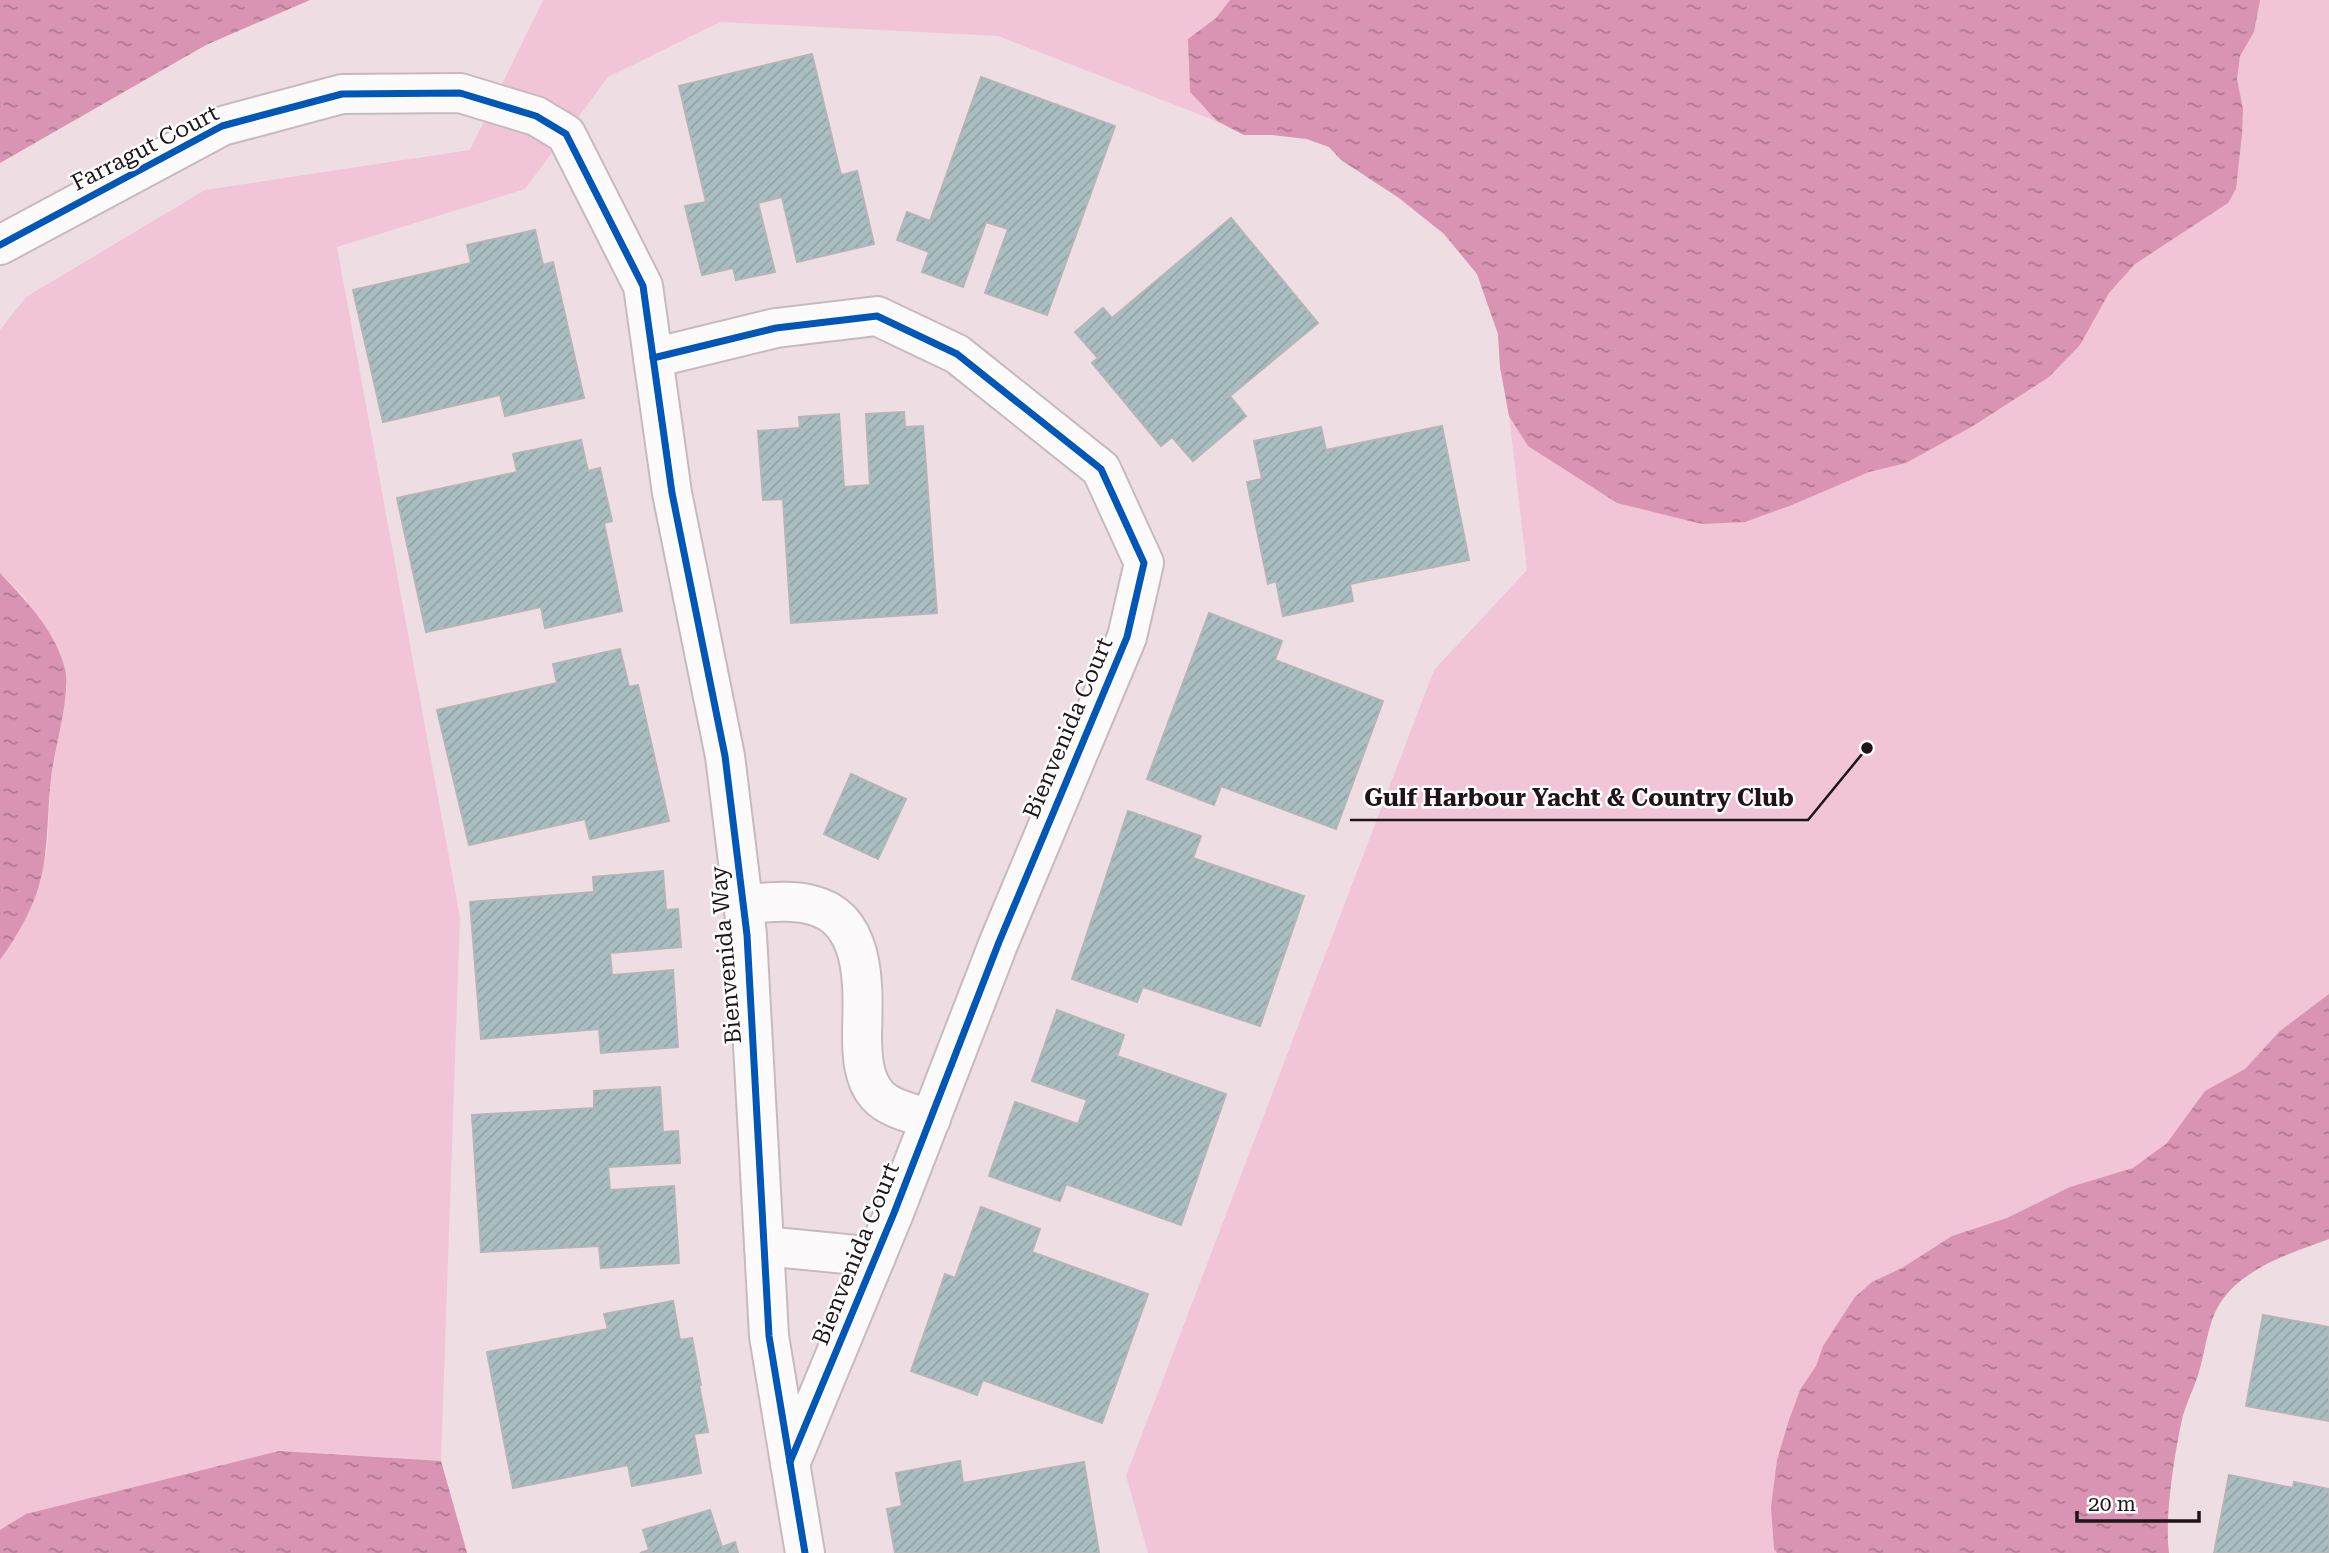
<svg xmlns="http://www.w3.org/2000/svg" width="2329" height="1553" font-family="'Roboto Serif',serif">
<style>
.green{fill:#f1c5d7}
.water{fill:url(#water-ripples)}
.building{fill:url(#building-hatch);stroke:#b5b5b7;stroke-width:2}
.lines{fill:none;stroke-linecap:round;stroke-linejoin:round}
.minor-casing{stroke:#c7babf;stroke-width:42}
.minor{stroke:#fcfafb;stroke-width:38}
.cycleway-casing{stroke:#fff;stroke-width:11}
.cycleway{stroke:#0057b8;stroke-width:7}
.labels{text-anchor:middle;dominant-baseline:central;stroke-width:5;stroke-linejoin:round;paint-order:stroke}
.street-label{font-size:23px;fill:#1e1419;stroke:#fff}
.leader{fill:none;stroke:#1e1419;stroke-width:2.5}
.callout-dot{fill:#1e1419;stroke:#fff;stroke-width:2.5}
.callout-label{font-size:24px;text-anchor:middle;font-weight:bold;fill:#1e1419;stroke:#fff;stroke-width:5;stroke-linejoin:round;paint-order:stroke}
</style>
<defs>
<pattern id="water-ripples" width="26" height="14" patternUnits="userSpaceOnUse" patternTransform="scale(1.75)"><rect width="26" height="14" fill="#d894b2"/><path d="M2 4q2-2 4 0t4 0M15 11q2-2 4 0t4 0" fill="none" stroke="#af7890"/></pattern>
<pattern id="building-hatch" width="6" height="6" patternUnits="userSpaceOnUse" patternTransform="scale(1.75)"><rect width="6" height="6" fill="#a9bec0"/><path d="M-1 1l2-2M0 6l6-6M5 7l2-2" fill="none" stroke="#91a2a4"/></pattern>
</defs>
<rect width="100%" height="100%" fill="#eedee4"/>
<path class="green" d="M543,0H2329V1239C2294,1252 2251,1265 2226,1295C2207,1317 2207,1348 2198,1375C2194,1388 2187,1401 2183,1415C2175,1449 2164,1519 2169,1553H1148L1126,1476L1434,670L1527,570L1509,416L1500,367L1498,334L1477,274L1444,234L1399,198L1341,160L1329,147L1307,139L1272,135H1244L1216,121L998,36L720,22L608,77L525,189L337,247L460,917L441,1461L467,1553H0V960L33,904L47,849L51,779L67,687L25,598L0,573V330L26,297L205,190L470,150Z"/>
<g class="water">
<polygon points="0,0 310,0 206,45 0,163"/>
<polygon points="1230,0 2260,0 2254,32 2240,56 2237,79 2243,109 2242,134 2236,189 2228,203 2135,264 2109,293 2080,345 2049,377 1973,426 1906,463 1869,472 1792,505 1745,522 1702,524 1617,503 1528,446 1509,416 1500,367 1498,334 1477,274 1444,234 1399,198 1341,160 1329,147 1307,139 1272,135 1244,135 1217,121 1190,92 1188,39 1216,18"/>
<path d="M0,573C26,601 55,630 65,669C71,695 54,750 51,779C46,821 50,865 32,905C24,924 12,943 0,960Z"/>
<path d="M2329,994V1239C2294,1252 2251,1265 2226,1295C2207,1317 2207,1348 2198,1375C2194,1388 2187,1401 2183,1415C2175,1449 2164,1519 2169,1553H1777L1774,1549L1771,1507L1777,1460L1789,1420L1800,1390L1816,1366L1823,1346L1855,1297L1872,1282L1902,1268L1952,1236L2007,1218L2070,1187L2133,1168L2167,1143L2205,1091L2245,1069L2280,1031Z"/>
<polygon points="279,1451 441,1461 467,1553 0,1553 0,1530 26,1514"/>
</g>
<g class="building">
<polygon points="812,54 841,175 857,171 874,244 797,262 782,197 758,203 775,272 736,280 733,268 702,275 685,206 706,202 679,86"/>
<polygon points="981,77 1115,126 1047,315 985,293 1008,229 986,222 963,287 922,272 929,252 897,240 907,212 930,221"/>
<polygon points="1231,218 1318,323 1230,396 1246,416 1193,461 1172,437 1161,446 1092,363 1098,358 1075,332 1103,308 1112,318"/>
<polygon points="535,230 543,265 553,262 584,398 505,416 500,395 383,422 353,290 471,263 467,245"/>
<polygon points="904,412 905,427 923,426 937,613 791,623 783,499 763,500 758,431 800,428 799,417 839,414 844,487 870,485 866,414"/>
<polygon points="1442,426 1469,560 1350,584 1353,601 1283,616 1276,581 1268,584 1247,482 1262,479 1254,441 1321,427 1326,450"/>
<polygon points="581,440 588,471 600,468 612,521 604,523 622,611 545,628 541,607 426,632 397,498 517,472 513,454"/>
<polygon points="1209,613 1282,641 1275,660 1383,701 1336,829 1221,786 1214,805 1147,779"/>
<polygon points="620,649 629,687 638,685 669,821 590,839 585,819 469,845 437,710 557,683 553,664"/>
<polygon points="851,774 906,799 878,859 824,834"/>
<polygon points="1128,811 1201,836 1193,858 1304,896 1260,1026 1143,987 1137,1002 1072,979"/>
<polygon points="663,871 666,910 678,909 681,947 610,953 612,975 673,970 678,1047 601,1053 599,1029 481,1039 470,902 594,892 593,877"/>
<polygon points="1057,1010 1124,1035 1117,1056 1226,1094 1181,1225 1066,1184 1060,1201 989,1176 1015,1102 1078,1124 1087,1100 1032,1081"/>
<polygon points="660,1087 663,1132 678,1131 680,1163 608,1167 610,1190 674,1186 679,1263 601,1268 599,1246 481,1252 472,1115 594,1108 594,1091"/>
<polygon points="981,1207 1040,1229 1032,1252 1148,1294 1102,1423 983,1380 977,1395 911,1371 945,1274 955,1278"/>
<polygon points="673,1301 680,1340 692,1338 701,1385 699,1385 708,1432 694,1434 701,1473 632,1486 628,1465 513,1488 487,1352 608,1329 604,1314"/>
<polygon points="2263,1315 2329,1327 2329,1421 2246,1406"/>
<polygon points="960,1461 963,1483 1084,1462 1099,1553 895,1553 887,1509 902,1506 896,1473"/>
<polygon points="2229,1475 2293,1488 2294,1482 2329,1489 2329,1553 2214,1553"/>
<polygon points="710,1510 722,1547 735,1542 738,1553 640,1553 649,1550 643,1530"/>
</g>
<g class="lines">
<g class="minor-casing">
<g id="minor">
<polyline points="0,245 222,126 342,94 460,93 536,116 566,134 643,286 672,493 725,756 747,935 769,1336 805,1553"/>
<polyline points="653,358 776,328 877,316 957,354 1101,469 1144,563 1127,637 999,942 894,1213 790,1464"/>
<path d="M743,904C766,903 790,899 812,905C868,919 863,989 862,1034C862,1055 863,1079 877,1095C889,1109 914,1114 931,1119"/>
<polyline points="764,1246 876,1257"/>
</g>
</g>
<use href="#minor" class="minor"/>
<g class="cycleway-casing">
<g id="cycleway">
<polyline points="0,245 222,126 342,94 460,93 536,116 566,134 643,286 672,493 725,756 747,935 769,1336 805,1553"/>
<polyline points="653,358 776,328 877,316 957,354 1101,469 1144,563 1127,637 999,942 894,1213 790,1462"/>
</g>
</g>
<use href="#cycleway" class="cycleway"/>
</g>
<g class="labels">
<g class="street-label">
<text transform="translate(145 148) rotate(-27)">Farragut Court</text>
<text transform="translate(1068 728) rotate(-67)">Bienvenida Court</text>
<text transform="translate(726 955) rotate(-95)">Bienvenida Way</text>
<text transform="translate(856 1254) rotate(-68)">Bienvenida Court</text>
</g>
</g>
<path class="leader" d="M1867 748L1808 820H1350"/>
<circle class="callout-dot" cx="1867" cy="748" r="7"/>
<g class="callout-label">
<text x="1579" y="806">Gulf Harbour Yacht &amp; Country Club</text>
</g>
<path d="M2077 1511v10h122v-10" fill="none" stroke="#1e1419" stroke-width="3.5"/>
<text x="2088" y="1511" font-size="21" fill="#1e1419" stroke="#ffffff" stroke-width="5" paint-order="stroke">20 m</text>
</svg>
